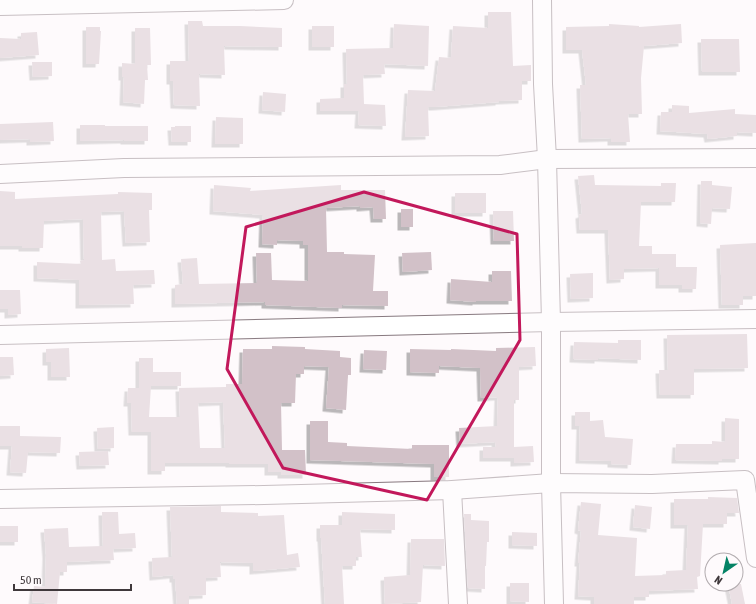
<svg xmlns="http://www.w3.org/2000/svg" width="756" height="604" font-family="'Asap Condensed',sans-serif">
<style>
.building{fill:#d2c1c8;fill-rule:evenodd;filter:url(#shadow)}
.lines{fill:none;stroke-linecap:round;stroke-linejoin:round}
.street-casing{stroke:#87797f;stroke-width:20}
.street{stroke:#fff;stroke-width:18}
.marked{fill:none;stroke:#c2185b;stroke-width:3;stroke-linejoin:round}
</style>
<defs>
<filter id="shadow"><feDropShadow dx="-3.5" dy="3.5" stdDeviation="0" flood-color="#0004"/></filter>
</defs>
<rect width="100%" height="100%" fill="#fefafc"/>
<g class="building">
<polygon points="488,12 511,12 513,66 531,65 531,81 522,81 522,100 499,101 499,102 435,107 428,107 429,136 405,137 408,90 435,91 439,57 451,58 453,26 488,28"/>
<polygon points="188,21 202,21 203,26 240,26 282,28 282,47 224,46 225,75 199,74 200,106 174,105 173,81 170,81 170,61 189,61"/>
<polygon points="394,24 429,26 428,66 384,64 385,74 363,75 364,104 385,105 386,126 358,125 359,111 320,111 320,99 344,98 344,84 347,84 346,49 393,48"/>
<polygon points="609,24 639,26 639,27 681,24 682,43 644,46 641,78 642,114 628,114 630,142 611,142 611,138 582,139 580,85 586,85 582,50 566,50 566,27 609,26"/>
<rect x="312" y="26" width="22" height="21"/>
<polygon points="86,27 100,27 100,31 101,31 99,64 86,64"/>
<polygon points="135,28 150,28 151,65 147,65 148,80 145,80 144,104 123,102 124,77 122,77 122,63 135,64"/>
<polygon points="37,32 39,55 0,58 0,38 21,39 21,33"/>
<polygon points="701,39 739,39 740,72 702,72"/>
<polygon points="32,62 52,62 52,76 33,77"/>
<polygon points="263,92 286,94 285,112 262,110"/>
<polygon points="672,105 689,106 689,113 735,109 735,114 756,115 756,133 737,132 737,136 708,139 707,134 660,131 661,112 672,112"/>
<polygon points="216,117 243,118 243,144 215,144"/>
<polygon points="53,122 54,141 30,142 30,139 0,140 0,124"/>
<polygon points="80,125 105,125 105,126 148,126 148,141 124,141 124,140 80,141"/>
<polygon points="175,126 191,126 191,142 172,142 171,127 175,127"/>
<polygon points="594,175 595,185 661,186 661,183 676,183 675,202 641,202 639,246 652,246 652,254 676,254 676,267 697,267 696,289 682,289 682,285 659,285 659,268 624,269 624,279 610,280 608,230 580,230 579,215 582,214 578,176"/>
<polygon points="701,181 712,181 712,185 732,187 730,209 712,208 711,224 700,223"/>
<polygon points="214,185 251,188 250,191 341,185 341,190 385,190 386,219 374,219 373,207 360,208 360,206 326,208 327,252 344,252 344,254 375,255 373,291 388,291 388,306 342,305 342,308 265,305 265,302 175,304 175,285 183,284 181,259 197,258 199,284 257,283 256,253 271,253 272,280 308,281 308,245 303,245 303,241 277,240 277,245 262,244 263,215 213,211"/>
<polygon points="0,191 15,192 15,199 118,194 118,192 152,193 152,210 149,210 150,242 126,243 124,211 101,212 102,260 115,259 116,271 154,270 155,284 133,285 134,304 79,305 79,280 37,278 37,262 81,264 80,261 84,260 83,219 44,221 43,248 22,248 22,246 0,246"/>
<rect x="455" y="193" width="31" height="20"/>
<rect x="401" y="209" width="12" height="18"/>
<polygon points="493,211 513,211 514,241 494,241"/>
<polygon points="756,243 756,296 743,296 743,305 722,305 720,245"/>
<polygon points="431,252 432,270 403,272 402,253"/>
<polygon points="492,271 511,271 512,301 476,301 476,302 450,300 451,279 492,282"/>
<polygon points="593,273 593,298 571,299 570,274"/>
<polygon points="0,290 20,290 21,314 8,315 8,309 0,309"/>
<polygon points="747,334 748,368 694,369 694,395 660,395 659,370 668,370 667,335"/>
<polygon points="618,340 641,340 641,360 598,358 598,360 573,359 574,342 618,343"/>
<path d="M272,346L305,347V349L340,351V357L351,358V375H348L346,410L326,408L329,367L304,366V374H296L295,403H281L282,450H305L306,475H281V472H268V464H229V463H165V471H151V432H132L131,403H127L128,388H139V358H153V372H181V386H151L149,417H180L179,388L226,387V384H242L243,349H272ZM223,402L225,448H200L198,403Z"/>
<polygon points="535,347 536,366 519,367 519,400 514,400 514,447 533,446 534,462 514,463 514,458 483,458 483,447 496,447 495,442 460,444 459,428 497,426 498,397 481,398 480,368 439,366 439,373 410,372 410,349 451,350 451,349 496,351 496,348"/>
<polygon points="69,348 70,377 51,377 51,362 46,362 46,349"/>
<polygon points="364,350 387,351 386,370 363,369"/>
<polygon points="0,357 13,357 14,375 0,376"/>
<polygon points="575,412 590,412 590,421 603,420 605,437 633,439 631,465 611,464 611,461 579,460 580,426 575,426"/>
<polygon points="725,418 739,419 739,459 722,459 722,461 675,460 676,444 712,444 712,441 725,442"/>
<polygon points="310,421 328,421 328,442 347,443 347,446 412,449 412,445 449,445 449,477 434,477 434,464 310,460"/>
<polygon points="0,426 20,426 20,436 61,437 60,453 28,452 26,473 10,472 12,446 0,446"/>
<polygon points="114,427 114,448 98,449 97,428"/>
<polygon points="108,451 109,465 80,466 79,452"/>
<polygon points="708,497 737,498 739,513 727,513 727,524 703,524 700,576 697,577 698,589 649,591 649,597 634,597 634,604 594,604 594,597 578,596 580,563 578,563 581,531 578,530 581,502 601,504 598,535 637,538 635,576 666,575 666,571 686,570 688,525 674,525 674,499 708,499"/>
<polygon points="635,505 652,507 650,529 633,527"/>
<polygon points="221,506 221,512 258,513 258,516 284,515 287,555 298,553 300,567 253,571 253,563 220,562 221,577 206,578 206,595 189,596 189,604 177,604 175,579 173,579 173,575 153,577 152,558 172,557 170,507"/>
<polygon points="102,512 118,512 119,534 135,533 136,548 113,549 114,560 67,562 67,572 60,572 57,604 32,602 34,586 45,587 46,555 44,529 68,528 69,547 103,546"/>
<polygon points="342,512 395,514 395,530 360,529 362,557 356,557 356,566 342,566 344,604 325,604 321,538 320,538 320,525 342,525"/>
<polygon points="464,514 471,514 471,520 489,521 489,542 487,542 486,566 485,566 485,589 468,588"/>
<rect x="0" y="526" width="18" height="16"/>
<polygon points="512,532 537,533 537,546 512,545"/>
<polygon points="411,539 444,539 445,566 423,565 421,602 385,604 384,577 410,575"/>
<polygon points="510,583 529,583 529,602 510,601"/>
<polygon points="728,584 741,584 745,604 732,604"/>
</g>
<g class="lines">
<g class="street-casing">
<g id="street">
<polyline points="542,0 543,84 547,159 551,322 551,483 554,604"/>
<polyline points="0,6 284,0"/>
<polyline points="0,174 124,168 500,165 547,159 756,158"/>
<polyline points="0,335 551,322 756,319"/>
<polyline points="452,490 458,604"/>
<polyline points="0,499 264,495 452,490 551,483 652,484 745,480 756,558"/>
</g>
</g>
<use href="#street" class="street"/>
</g>
<path d="M0 0H756V604H0ZM364,192L517,234L520,340L427,500L283,468L227,369L246,227Z" fill="#fefafc" fill-opacity=".55" fill-rule="evenodd"/>
<path class="marked" d="M364,192L517,234L520,340L427,500L283,468L227,369L246,227Z"/>
<g transform="translate(724 572) rotate(214)"><circle r="19" fill="#fefafc" stroke="#b2acaf"/>
<path d="M0-3L7 15L0 10L-7 15Z" fill="#048365"/>
<text y="-6" font-size="11" font-weight="bold" text-anchor="middle" fill="#3f383b">N</text>
</g>
<path d="M14 584v6h117v-6" fill="none" stroke="#3f383b" stroke-width="2"/>
<text x="20" y="584" font-size="12" fill="#3f383b" stroke="#fefafc" stroke-width="3" paint-order="stroke">50 m</text>
</svg>
